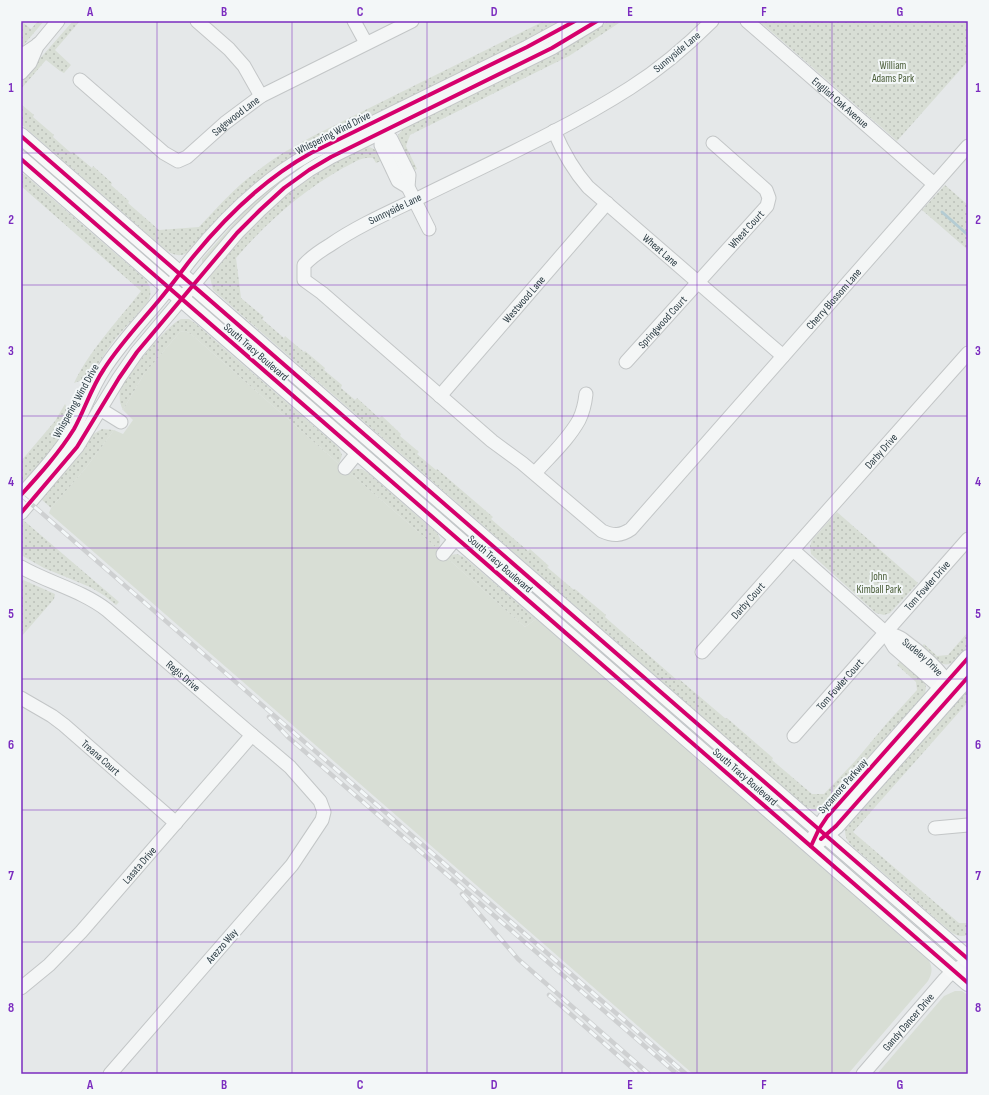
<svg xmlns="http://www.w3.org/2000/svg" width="989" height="1095" font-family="'Sofia Sans Condensed',sans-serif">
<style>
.green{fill:#d8ded5}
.park{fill:url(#park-dots)}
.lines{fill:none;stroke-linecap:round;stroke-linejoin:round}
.stream{stroke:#b4ccd3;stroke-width:3}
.minor-casing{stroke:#c3c6c7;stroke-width:15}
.major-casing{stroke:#c1c5c7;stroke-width:18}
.minor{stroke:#f4f6f6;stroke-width:13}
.major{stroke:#f7f8f8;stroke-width:16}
.rail-casing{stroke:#ced0d1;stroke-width:4.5}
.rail{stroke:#f3f7f8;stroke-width:3;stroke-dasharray:9;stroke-linecap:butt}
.cycleway-casing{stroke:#f3f7f8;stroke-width:6}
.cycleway{stroke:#d6006c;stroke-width:4}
.grid{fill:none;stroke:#7b2cbf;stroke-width:1;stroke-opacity:0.55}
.labels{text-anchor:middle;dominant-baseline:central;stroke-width:4;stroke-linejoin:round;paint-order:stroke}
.street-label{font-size:11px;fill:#2b3b43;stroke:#f3f7f8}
.park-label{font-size:11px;fill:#4b5e39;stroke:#f3f7f8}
.neatline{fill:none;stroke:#7b2cbf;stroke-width:1.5}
.grid-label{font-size:13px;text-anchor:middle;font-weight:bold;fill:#7b2cbf}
</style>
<defs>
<pattern id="park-dots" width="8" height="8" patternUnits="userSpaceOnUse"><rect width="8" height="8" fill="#d8ded5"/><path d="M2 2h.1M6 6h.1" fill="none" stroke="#babfb8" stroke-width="1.8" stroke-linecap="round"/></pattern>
</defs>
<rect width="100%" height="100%" fill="#e5e8e9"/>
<g class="green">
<polygon points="335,152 204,264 202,262 202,259 252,203 257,194 313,156"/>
<path d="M185,331L191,334L339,464V467L349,472L438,549L437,552L445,559L447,558L525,627L536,619L929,961C933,968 932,974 928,981L848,1074H693L49,513L51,508L85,469L114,430L123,434L133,420L123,410L144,374L180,332Z"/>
<polygon points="955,991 962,991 968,995 968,1074 877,1074 944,996"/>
</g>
<g class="park">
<polygon points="21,21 31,29 38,21 44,21 21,48 21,41 23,39 21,37"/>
<polygon points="73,21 80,21 55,50 71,65 64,73 60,71 46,60 21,89 21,80"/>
<path d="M544,21H562L535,36L295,155L278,166L241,195L190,251C182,257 175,256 167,251L21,124V104L34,115L33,117L54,135L53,137L71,153L73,152L92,168L93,166L112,183L111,185L129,201L128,203L159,230L199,227C217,208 234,188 255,173C273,158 294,146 315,135Z"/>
<path d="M608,21H622L569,56L410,135L406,146L417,169L412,171L398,141V135L403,129C471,91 544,66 608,21Z"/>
<polygon points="759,21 968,21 968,61 897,141"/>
<path d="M365,147C375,146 378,153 383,160L376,163L373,158C362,156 353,163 343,168C301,192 267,222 236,258L241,298L264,317L262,319L284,338L285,336L304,352L305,351L325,368L324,370L342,385L341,388L355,400L357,398L379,418L382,416L401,434L400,436L419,452L417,454L436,470L437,469L493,517L491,519L528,551L530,549L549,566L547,567L574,590L575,589L606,615L605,617L677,680L679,679L726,719L727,718L773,758L772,760L812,794H824L856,760L887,723L917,690L916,682L897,665L901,660L924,681L926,687L925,694L826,808L816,810L806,807L213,290L210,277L213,270C235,245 256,220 282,199C307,178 336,162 365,147Z"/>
<path d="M21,173L25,175L145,279C151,286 152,294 148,302L115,339L91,374L85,379L74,383C91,348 118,321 141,291L21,186Z"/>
<polygon points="945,185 968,205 968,250 922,210"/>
<path d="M181,319H189L195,323L338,447L342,455L339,464L191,334L185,331L180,332L144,374L123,410C120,404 119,399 120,392C124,377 167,325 181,319Z"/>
<path d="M65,404C71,414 71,422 67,432L24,484L21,482V461L55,421Z"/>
<polygon points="102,429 114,430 85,469 51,508 40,498 90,436"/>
<path d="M355,469H362L367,472L437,533C441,538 441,543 438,549L349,472Z"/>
<polygon points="837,512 918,583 890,613 884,615 876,613 811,554 810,546 812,540"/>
<polygon points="22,519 119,602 116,605 105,596 90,587 44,568 21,555 21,520"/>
<polygon points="457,554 464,557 536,619 525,627 447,558 451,555"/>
<polygon points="21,579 55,594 54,599 21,637"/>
<path d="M968,632V649C946,673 943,666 920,648L924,644L937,656L948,655Z"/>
<path d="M968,686V702L853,832L959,923H968V935C961,937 957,936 951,932L851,845C845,838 844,833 846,824Z"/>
</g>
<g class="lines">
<polyline class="stream" points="942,212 968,235"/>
<g class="minor-casing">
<g id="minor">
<polyline points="197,21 229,49 244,66 261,96"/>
<polyline points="354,21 366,43"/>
<path id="s1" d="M712,21C687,46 660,69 630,88C566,129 492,162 423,196C392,211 359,225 330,245C320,251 311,257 304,265V280L322,293L492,441L522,463L602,531C613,536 621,536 631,529L968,146"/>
<path id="s2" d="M747,21L934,184"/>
<polyline points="21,56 39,44 58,21"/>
<polyline points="21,73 30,63 38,44"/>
<path id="s3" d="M80,80L164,153L178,161L187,157L225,123L261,96L412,21"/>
<polyline points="378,125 382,132 391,139 409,175 408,187 429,229"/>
<path id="s4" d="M554,131C563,152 573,170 588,187L783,356"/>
<polyline points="382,132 381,145 398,181 408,187"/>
<path id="s5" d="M626,362L767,206L769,198L766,190L713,143"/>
<path id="s6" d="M440,396L607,203"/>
<polyline points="100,409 121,422"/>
<polyline points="345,468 358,452"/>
<path d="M535,473C550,456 568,440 579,420C583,412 585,403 586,394"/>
<path d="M21,495C40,474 59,453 74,429C85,409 91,388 104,369C120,344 141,322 160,299C170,287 179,275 188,263C223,219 262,180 311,153L527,47L575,21"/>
<polyline points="21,513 77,447 119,378 137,352 237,233 260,210 284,188 309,170 331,157 552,48 597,21"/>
<polyline points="793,550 885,632 894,647 933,681 941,688 949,691"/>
<polyline points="443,554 456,538"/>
<path id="s7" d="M21,567C49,583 81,590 107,610L252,735L270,750L290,767L320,801L324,812L322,820L292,865L110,1074"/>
<path id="s8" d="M885,632C891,634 898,636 902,639C919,651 943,672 952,690"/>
<path id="s9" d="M702,652L968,353"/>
<path id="s10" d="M21,698L52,716L64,725L176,823"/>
<path id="s11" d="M794,736L968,539"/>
<polyline points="935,828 968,825"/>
<path id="s12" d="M21,988L49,965L81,932L252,735"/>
<path id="s13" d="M863,1074L945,979L954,970L968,963"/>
</g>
</g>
<g class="major-casing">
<g id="major">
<polyline points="21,136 968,959"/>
<polyline points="21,159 968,983"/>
<polyline points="814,839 819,829 827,817 968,658"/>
<polyline points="817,842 836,826 968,677"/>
</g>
</g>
<use href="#minor" class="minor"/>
<use href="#major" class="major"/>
<g class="rail-casing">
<g id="rail">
<polyline points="21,495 686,1074"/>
<polyline points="269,717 288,737 677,1074"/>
<polyline points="462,894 518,959 649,1074"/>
<polyline points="549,995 639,1074"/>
</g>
</g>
<use href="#rail" class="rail"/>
<g class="cycleway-casing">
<g id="cycleway">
<polyline points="21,136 968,959"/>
<polyline points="21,159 968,983"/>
<path d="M21,495C40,474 59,453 74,429C85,409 91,388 104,369C120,344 141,322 160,299C170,287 179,275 188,263C223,219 262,180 311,153L527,47L575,21"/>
<polyline points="21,513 77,447 119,378 137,352 237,233 260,210 284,188 309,170 331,157 552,48 597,21"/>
<polyline points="821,839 836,826 968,677"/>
<polyline points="811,846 819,829 827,817 968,658"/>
</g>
</g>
<use href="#cycleway" class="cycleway"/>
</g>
<path class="grid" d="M157,21V1074M292,21V1074M427,21V1074M562,21V1074M697,21V1074M832,21V1074M21,153H968M21,285H968M21,416H968M21,548H968M21,679H968M21,810H968M21,942H968"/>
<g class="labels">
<g class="street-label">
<text transform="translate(677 52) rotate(-40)">Sunnyside Lane</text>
<text stroke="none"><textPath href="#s2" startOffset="124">English Oak Avenue</textPath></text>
<text stroke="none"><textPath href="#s3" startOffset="201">Sagewood Lane</textPath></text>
<text transform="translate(333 133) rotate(-27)">Whispering Wind Drive</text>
<text transform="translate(395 209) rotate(-26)">Sunnyside Lane</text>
<text stroke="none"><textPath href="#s5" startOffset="179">Wheat Court</textPath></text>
<text stroke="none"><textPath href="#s4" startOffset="162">Wheat Lane</textPath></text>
<text stroke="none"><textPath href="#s6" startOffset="128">Westwood Lane</textPath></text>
<text stroke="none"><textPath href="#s1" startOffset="1220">Cherry Blossom Lane</textPath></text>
<text stroke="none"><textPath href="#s5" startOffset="54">Springwood Court</textPath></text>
<text transform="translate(256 352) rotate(41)">South Tracy Boulevard</text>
<text transform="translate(76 401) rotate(-61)">Whispering Wind Drive</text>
<text stroke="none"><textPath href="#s9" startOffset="269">Darby Drive</textPath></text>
<text transform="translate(500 564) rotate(41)">South Tracy Boulevard</text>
<text stroke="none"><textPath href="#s11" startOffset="201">Tom Fowler Drive</textPath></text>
<text stroke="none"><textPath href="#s9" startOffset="69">Darby Court</textPath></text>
<text stroke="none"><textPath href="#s8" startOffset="46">Sudeley Drive</textPath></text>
<text stroke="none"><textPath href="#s7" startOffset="197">Regis Drive</textPath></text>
<text stroke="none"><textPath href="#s11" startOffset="69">Tom Fowler Court</textPath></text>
<text stroke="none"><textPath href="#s10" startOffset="100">Treana Court</textPath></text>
<text transform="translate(745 777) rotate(41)">South Tracy Boulevard</text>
<text transform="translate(843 786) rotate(-49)">Sycamore Parkway</text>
<text stroke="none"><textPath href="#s12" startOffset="171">Lasata Drive</textPath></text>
<text transform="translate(222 946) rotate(-49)">Arezzo Way</text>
<text stroke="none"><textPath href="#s13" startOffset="69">Gandy Dancer Drive</textPath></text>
</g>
<g class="park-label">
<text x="893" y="65">William<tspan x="893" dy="13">Adams Park</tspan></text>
<text x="879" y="576">John<tspan x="879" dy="13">Kimball Park</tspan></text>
</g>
</g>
<rect width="989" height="1095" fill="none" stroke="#f3f7f8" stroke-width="44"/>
<rect x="22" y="22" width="945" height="1051" class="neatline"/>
<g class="grid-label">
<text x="90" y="16">A</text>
<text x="224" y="16">B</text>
<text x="360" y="16">C</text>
<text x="494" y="16">D</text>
<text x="630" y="16">E</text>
<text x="764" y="16">F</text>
<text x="900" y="16">G</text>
<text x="11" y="92">1</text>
<text x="978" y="92">1</text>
<text x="11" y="224">2</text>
<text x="978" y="224">2</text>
<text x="11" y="355">3</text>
<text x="978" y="355">3</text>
<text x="11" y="486">4</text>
<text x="978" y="486">4</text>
<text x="11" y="618">5</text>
<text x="978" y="618">5</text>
<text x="11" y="749">6</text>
<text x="978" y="749">6</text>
<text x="11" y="880">7</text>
<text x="978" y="880">7</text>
<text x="11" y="1012">8</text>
<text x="978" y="1012">8</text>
<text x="90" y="1089">A</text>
<text x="224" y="1089">B</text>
<text x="360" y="1089">C</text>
<text x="494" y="1089">D</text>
<text x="630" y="1089">E</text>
<text x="764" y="1089">F</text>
<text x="900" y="1089">G</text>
</g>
</svg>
